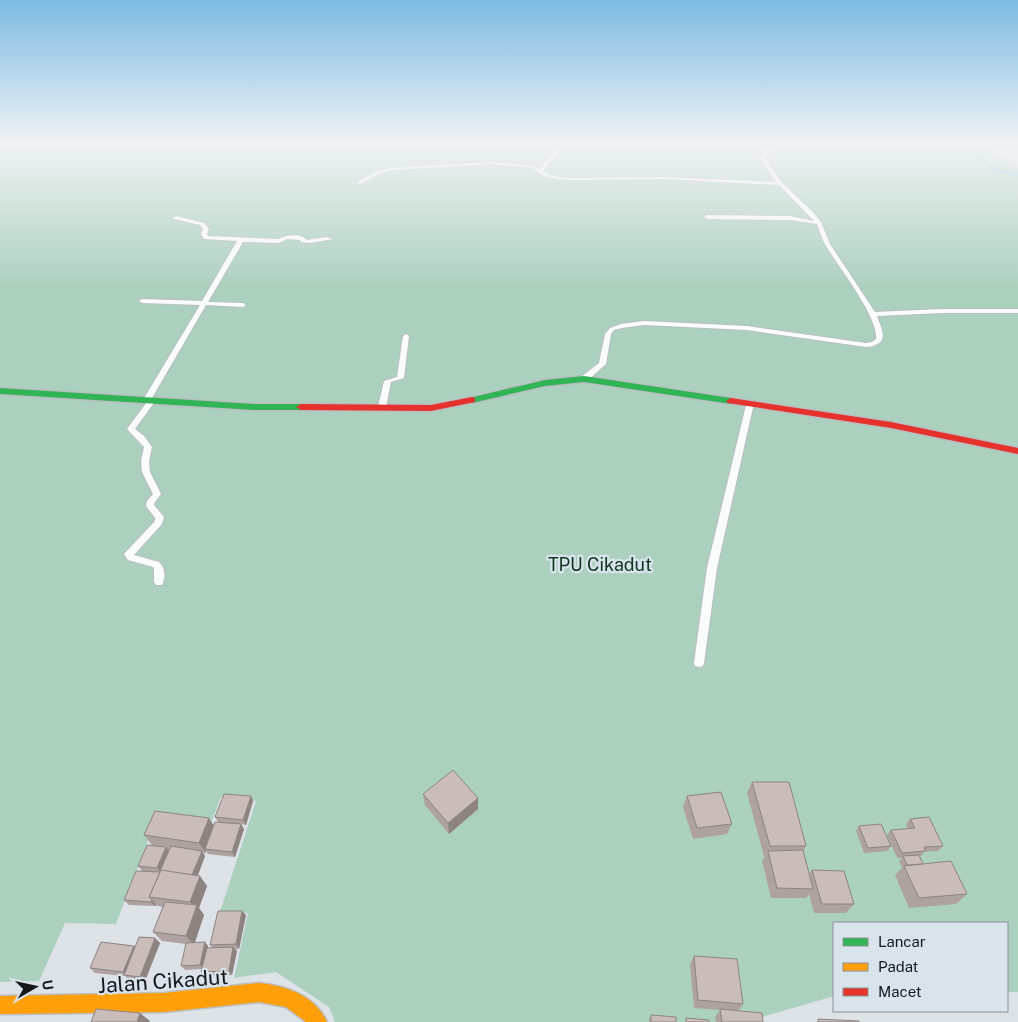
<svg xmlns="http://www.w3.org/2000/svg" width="1018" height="1022" font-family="'Public Sans',sans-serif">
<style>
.green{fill:#acd0be}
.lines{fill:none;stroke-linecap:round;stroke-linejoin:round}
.stream{stroke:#7dc6dc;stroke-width:3}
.lane-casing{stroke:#babec0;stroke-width:2}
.fast-casing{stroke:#babec0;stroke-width:3}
.slow-casing{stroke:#babec0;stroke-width:3}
.jam-casing{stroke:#babec0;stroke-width:3}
.lane{fill:#fafbfb;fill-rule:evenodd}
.fast{fill:#30b455;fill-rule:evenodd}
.slow{fill:#ff9f0a;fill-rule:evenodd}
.jam{fill:#e5322d;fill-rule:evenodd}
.wall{fill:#ada29f}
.shaded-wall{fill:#8d8482}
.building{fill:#c9bcb9;stroke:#8d8482}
.labels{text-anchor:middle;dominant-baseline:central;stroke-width:4.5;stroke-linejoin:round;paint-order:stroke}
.park-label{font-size:18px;fill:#113421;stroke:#d9e3eb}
.near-street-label{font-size:21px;fill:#15191c;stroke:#d9e3eb}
</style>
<rect width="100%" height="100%" fill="#dde2e7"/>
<path class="green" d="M0,145H116C136,153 157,150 177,145H981L1018,167V992H1007V923H834V996L745,1022H335L329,1007L276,972L234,978L248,913L220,912L256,801L221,797L211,823L158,815L116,924L65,923L39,981L0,982Z"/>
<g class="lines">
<path class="stream" d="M976,145C980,167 999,171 1018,175"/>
<g class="lane-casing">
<g id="lane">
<path d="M561,145H565L543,171L549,175L566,178L664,177L776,182L760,157C765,149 776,145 785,145L767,154L764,157L782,183L813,212L821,222L830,244L875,312L942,309H1018V313H942L877,316C883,333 890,344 866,347L747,330L644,325L622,328L614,330L611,334L606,364L587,381H581V377L599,363L605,334L610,328L621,324L644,321L747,326L866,343L872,342L876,339C879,318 838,266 826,246C822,240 820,232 817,224L790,220L707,219L704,217L707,215L790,216L814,221L779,185L664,179L566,180L546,177L532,168L493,164L392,170L381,173L360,184L356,183L377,171L392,168L493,162L533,166L539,169Z"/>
<path d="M176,216L204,223L209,229L207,234L208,236L278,239C286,235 300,233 307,240L326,237L333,239L310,243L301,242L300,240L287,239L279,243L243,242L208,302L243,303L246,305L243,307L206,305L152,398L156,400L135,429L144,436L152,447L149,461L150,472L161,494L155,502L154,505L164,517L162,524L134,555L159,562C165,567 166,577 162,585H156L154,582V568L153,567L128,560L124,554L155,521V518L146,506L147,501L153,494L142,472L141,461L144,447L127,429L147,402L143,400L200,305L142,303L139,301L142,299L202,301L237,241L204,239L201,234L203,229L200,225L174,219L173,218Z"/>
<polygon points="406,334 409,336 404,378 391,382 386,407 382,409 379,409 378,407 384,381 397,377 403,336"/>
<polygon points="747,401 750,401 754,403 717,568 704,663 703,666 699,667 695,666 694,663 707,568"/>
</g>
</g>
<g class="fast-casing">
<g id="fast">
<polygon points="584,376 731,398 736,401 731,404 584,382 545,386 472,403 467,400 469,398 545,380"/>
<polygon points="0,388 254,404 301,404 306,407 301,410 254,410 0,394"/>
</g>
</g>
<g class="slow-casing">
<path id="slow" d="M259,983C286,986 315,995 327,1022H306L286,1007L259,1002L164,1012L0,1014V996L164,993Z"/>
</g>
<g class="jam-casing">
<g id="jam">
<polygon points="472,397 475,398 475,402 431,411 301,410 296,407 301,404 431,405"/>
<polygon points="731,398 891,422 1018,448 1018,454 891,428 728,403 726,401"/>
</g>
</g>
<use href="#lane" class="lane"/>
<use href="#fast" class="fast"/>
<use href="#slow" class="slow"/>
<use href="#jam" class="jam"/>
</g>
<g class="wall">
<polygon points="752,782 806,846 803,851 809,874 812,870 854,904 846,913 814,913 809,894 806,898 771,898 762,861 765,856 764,856 747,793"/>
<polygon points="423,794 478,798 478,809 449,834 425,805"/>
<polygon points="251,796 253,801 246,825 241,824 244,829 235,857 208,854 206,851 206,853 203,852 205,856 198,875 207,886 199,908 204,915 195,942 208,946 208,948 212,948 210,945 246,915 239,949 235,949 237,951 232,975 205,977 201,972 202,969 185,970 181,966 186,944 162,941 153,932 163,907 158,906 156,905 155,906 129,905 124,900 142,871 138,866 152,845 144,835 213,825 218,822 215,817"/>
<polygon points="687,796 732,824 727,834 693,839 683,807"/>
<polygon points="910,819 943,846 938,851 924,852 921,856 919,856 923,864 967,894 956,904 909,908 895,875 902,868 899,861 902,858 897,858 887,835 891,830 908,829 906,824"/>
<polygon points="859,826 891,846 887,851 864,853 856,831"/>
<polygon points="155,938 160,943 145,981 129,980 125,976 95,973 90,968 134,946 135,947"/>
<polygon points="694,956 743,1004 738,1011 763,1022 716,1022 715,1017 720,1010 694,1008 690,964"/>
<polygon points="651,1015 676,1022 649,1022 649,1019"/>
</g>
<g class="shaded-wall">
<polygon points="251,796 253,801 246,825 243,820"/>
<polygon points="478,798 478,809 449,834 448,823"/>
<polygon points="209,818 216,829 205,849 206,851 206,853 199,843"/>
<polygon points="241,824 244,829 235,857 232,852"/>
<polygon points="166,847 170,852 161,873 157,868"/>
<polygon points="202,851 205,856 196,880 192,875"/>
<polygon points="200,876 207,886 199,908 204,915 194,945 186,936 196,909 190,902"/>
<polygon points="152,900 156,905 155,906 151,902"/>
<polygon points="242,911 246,915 239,949 236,944"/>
<polygon points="155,938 160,943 145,981 140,977"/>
<polygon points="205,942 208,946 204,969 200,965"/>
<polygon points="134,946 138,950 128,976 123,972"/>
<polygon points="233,947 237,951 232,975 229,971"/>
<polygon points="140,1013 150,1021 149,1022 137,1022"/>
</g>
<g class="building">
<polygon points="453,770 478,798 448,823 423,794"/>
<polygon points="752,782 789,782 806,846 770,846"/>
<polygon points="721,792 732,824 697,828 687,796"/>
<polygon points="224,794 251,796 243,820 215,817"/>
<polygon points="155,811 209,818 199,843 144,835"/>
<polygon points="929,817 943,846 924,847 925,851 902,853 891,830 915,828 910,819"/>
<polygon points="215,822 241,824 232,852 205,849"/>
<polygon points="881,824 891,846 868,848 859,826"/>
<polygon points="147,845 166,847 157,868 138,866"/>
<polygon points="171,846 202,851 192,875 160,871"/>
<polygon points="803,850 813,889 777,888 768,851"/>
<polygon points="919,855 923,864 907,865 903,856"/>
<polygon points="951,861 967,894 919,898 904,866"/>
<polygon points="161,870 200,876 190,902 149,897"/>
<polygon points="812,870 844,871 854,904 822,904"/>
<polygon points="136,871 160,872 149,897 152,900 151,902 124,900"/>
<polygon points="165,902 197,905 186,936 153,932"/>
<polygon points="218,911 242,911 236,944 210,945"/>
<polygon points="139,937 155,938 140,977 124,975"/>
<polygon points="101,942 134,946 123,972 90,968"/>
<polygon points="205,942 200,965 181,966 186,943"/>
<polygon points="233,947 229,971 201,972 207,948"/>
<polygon points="694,956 737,959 743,1004 698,1000"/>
<polygon points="96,1009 140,1013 137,1022 91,1022"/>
<polygon points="720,1009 762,1013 763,1022 722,1022"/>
<polygon points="651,1015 676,1017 676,1022 651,1022"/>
<polygon points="686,1018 709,1020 709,1022 686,1022"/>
<polygon points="818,1019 859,1021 859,1022 818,1022"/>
</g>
<linearGradient id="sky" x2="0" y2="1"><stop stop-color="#7dbbe3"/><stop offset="0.5" stop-color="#f0f2f4"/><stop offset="1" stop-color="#f0f2f4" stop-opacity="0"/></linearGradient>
<rect width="1018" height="288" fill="url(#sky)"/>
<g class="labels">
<g class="park-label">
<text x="600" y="564">TPU Cikadut</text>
</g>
<g class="near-street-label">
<text transform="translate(163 981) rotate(-4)">Jalan Cikadut</text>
</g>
</g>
<rect x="833" y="922" width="175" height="90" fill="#d9e3eb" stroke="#8b9298"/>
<rect x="843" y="938" width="25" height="8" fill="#30b455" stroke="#8b9298"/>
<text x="878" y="947" font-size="15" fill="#15191c">Lancar</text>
<rect x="843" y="963" width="25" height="8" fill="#ff9f0a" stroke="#8b9298"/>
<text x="878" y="972" font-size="15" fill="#15191c">Padat</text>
<rect x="843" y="988" width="25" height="8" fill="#e5322d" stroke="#8b9298"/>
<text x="878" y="997" font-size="15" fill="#15191c">Macet</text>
<g transform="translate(35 987) rotate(81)" stroke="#d9e3eb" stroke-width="4" paint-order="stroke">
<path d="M0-4L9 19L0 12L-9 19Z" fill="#15191c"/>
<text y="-8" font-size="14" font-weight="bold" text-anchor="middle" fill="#15191c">U</text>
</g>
</svg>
